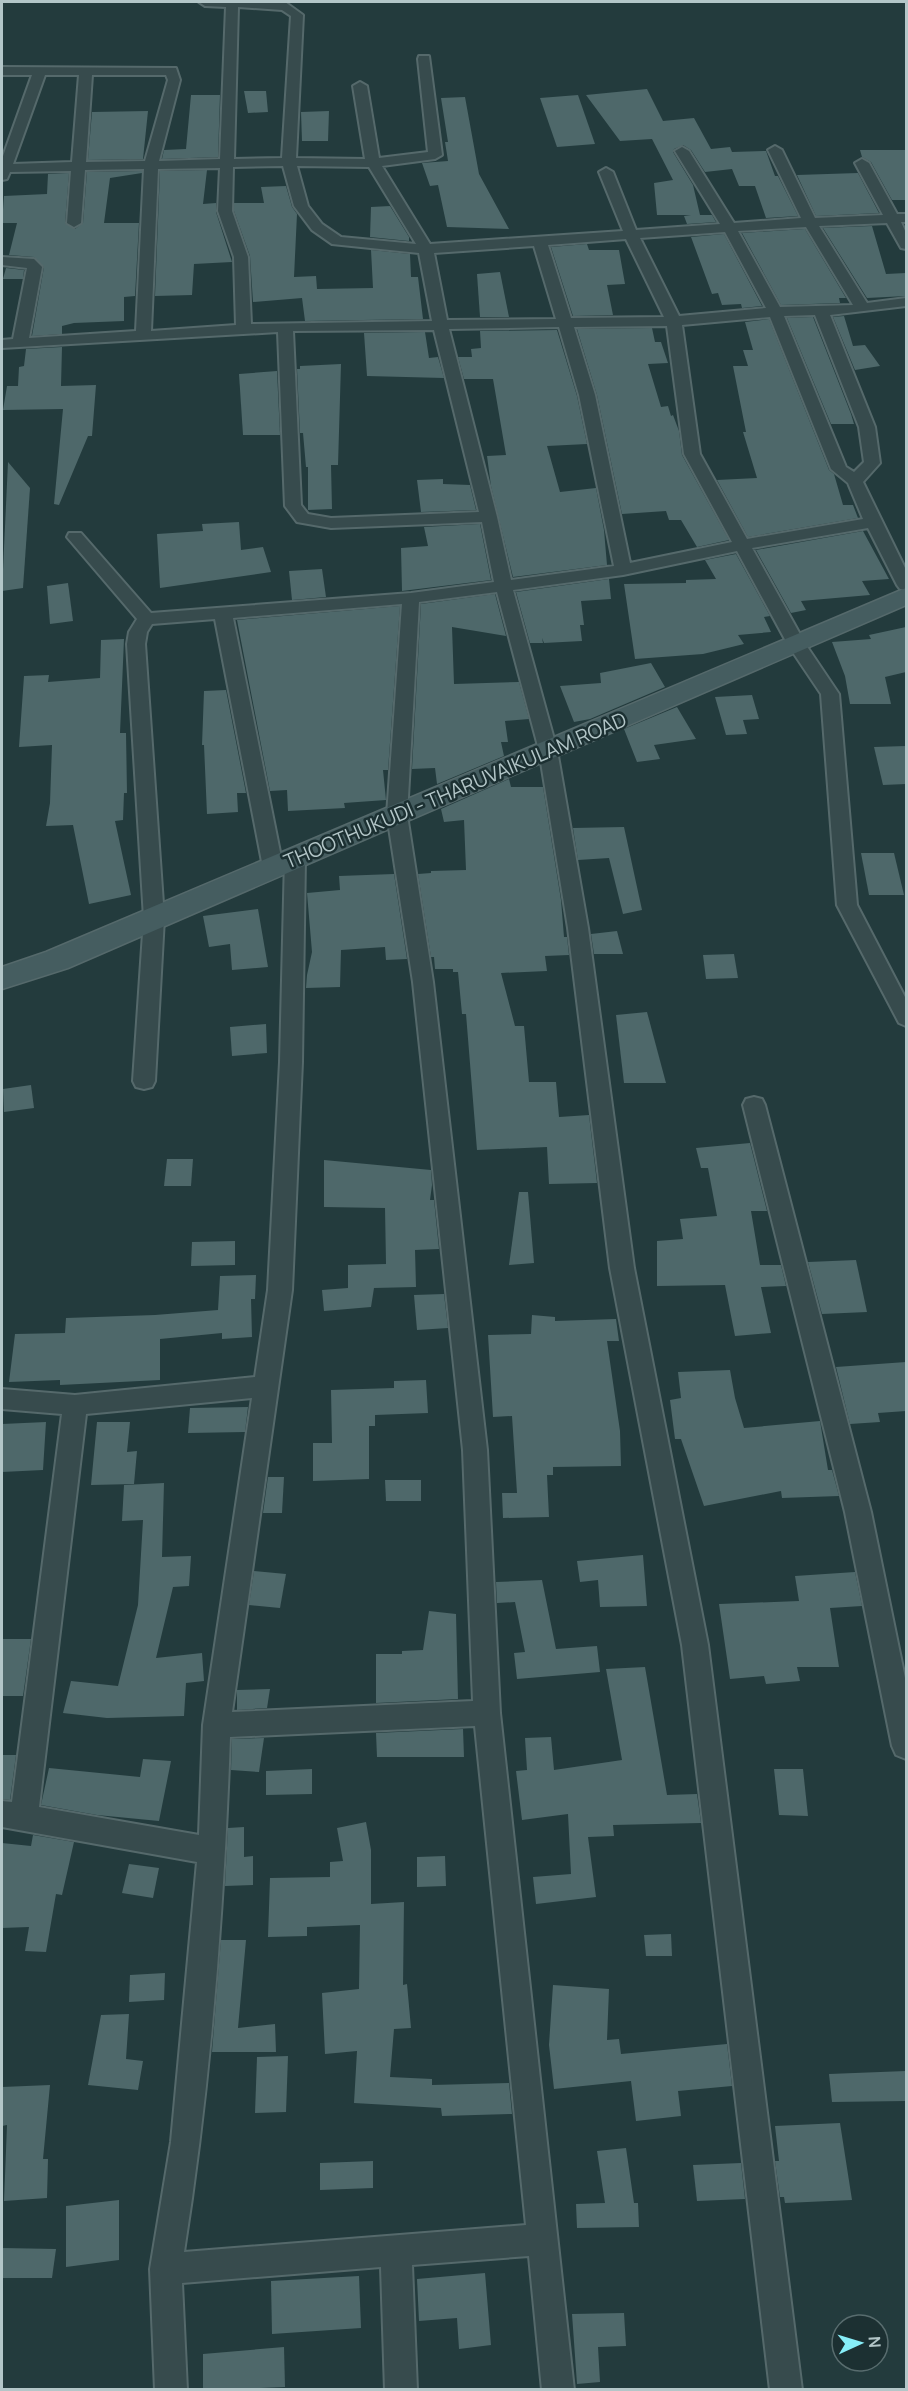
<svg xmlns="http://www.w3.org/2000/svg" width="908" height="2391" font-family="Manrope,sans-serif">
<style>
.building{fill:#4e686a}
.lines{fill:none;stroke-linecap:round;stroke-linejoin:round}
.minor-casing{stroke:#55696b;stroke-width:4}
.secondary-casing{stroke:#55696b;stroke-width:3}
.minor{fill:#374b4d;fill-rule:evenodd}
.secondary{fill:#455d60;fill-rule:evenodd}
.labels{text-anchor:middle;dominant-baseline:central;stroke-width:5;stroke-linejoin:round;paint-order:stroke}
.street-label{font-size:20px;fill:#b3c6c8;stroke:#1c3032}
</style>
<rect width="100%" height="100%" fill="#233b3d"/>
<g class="building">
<polygon points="647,89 663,121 694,118 711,149 730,147 732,152 766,151 775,176 778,176 798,216 766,218 755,186 739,186 732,169 705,172 691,150 683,145 674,149 673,152 693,185 700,215 712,215 716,222 687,224 684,216 691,215 657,215 654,183 673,180 652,139 620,141 586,95"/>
<polygon points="244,91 266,91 268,112 248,113"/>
<polygon points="191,95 220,95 218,157 162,159 164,150 186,149"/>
<polygon points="578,95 595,144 557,147 540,98"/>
<polygon points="465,97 479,174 509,229 447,227 438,185 430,186 422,163 448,161 445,142 448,142 441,98"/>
<polygon points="148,111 143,159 88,160 92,112"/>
<polygon points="329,111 328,141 302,141 301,112"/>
<polygon points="860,150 906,150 906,200 892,200 871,162 862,157"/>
<polygon points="207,170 203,204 216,203 216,212 232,262 194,264 192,295 155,296 160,171"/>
<polygon points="142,171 142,173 110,178 104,223 139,223 135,296 124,297 124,321 74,323 62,326 62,334 32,336 44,267 34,257 9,255 17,223 2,223 4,196 47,194 48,174 69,173 65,223 75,229 83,223 87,172"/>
<polygon points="858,173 879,213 816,216 797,175"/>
<polygon points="286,186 292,207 297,214 294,277 316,276 317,289 373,288 371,250 410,254 411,277 418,277 423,319 305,321 302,298 253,302 250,256 234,211 234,203 264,203 261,187"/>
<polygon points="390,206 409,237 409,241 370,237 371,207"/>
<polygon points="872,226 886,274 906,273 906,296 867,298 823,228"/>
<polygon points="805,229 846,298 839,298 840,303 781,305 742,233"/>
<polygon points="724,234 762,306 742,308 741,304 722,305 718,293 712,294 691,237"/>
<polygon points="587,244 589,250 619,250 625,284 607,285 613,315 573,316 551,247"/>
<polygon points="6,268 24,270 23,279 3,279"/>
<polygon points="500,272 509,317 480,317 477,274"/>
<polygon points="844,316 853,346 865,345 880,366 855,370 833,317"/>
<polygon points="813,317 851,414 854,424 831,424 787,318"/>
<polygon points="769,319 829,470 834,474 843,505 853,505 858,518 748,537 717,480 757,478 743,432 746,432 733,366 748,366 743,350 753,350 745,322"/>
<polygon points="652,328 655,342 661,342 668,363 648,364 661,407 668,406 671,416 673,415 679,431 682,455 729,540 697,547 681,520 669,520 666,511 622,514 597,395 577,329"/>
<polygon points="557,330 577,396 587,444 547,446 560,492 596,488 604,530 607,565 513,577 491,486 487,456 506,455 493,379 464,379 458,357 472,357 471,349 481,348 480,331"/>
<polygon points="425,332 429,358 438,357 444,378 367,376 364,333"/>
<polygon points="62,347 61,386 96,385 92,436 88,436 59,505 54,504 63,409 3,410 7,386 18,386 19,367 24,366 26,349"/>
<polygon points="341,364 338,465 331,465 332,509 308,510 308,467 306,467 303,433 300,433 297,369 300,369 300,366"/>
<polygon points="277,371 280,435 243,435 239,374"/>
<polygon points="8,462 30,488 23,588 2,591"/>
<polygon points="443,479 443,484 470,485 476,510 421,512 417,480"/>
<polygon points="239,522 241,550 263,547 271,572 160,588 157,534 203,531 202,524"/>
<polygon points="480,524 491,580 402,591 401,548 428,546 424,527"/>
<polygon points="863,531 889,579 862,581 870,595 801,601 806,610 791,613 756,550"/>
<polygon points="736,554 770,616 764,617 771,632 738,635 744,644 703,654 635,659 624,584 686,583 686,580 716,579 705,560"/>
<polygon points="322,569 326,597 292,600 289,571"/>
<polygon points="609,579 611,599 581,601 584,625 580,625 582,641 544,643 542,638 543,643 530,643 516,592"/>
<polygon points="68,583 73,621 50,624 47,586"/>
<polygon points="495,594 506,636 452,627 454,684 519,682 529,719 505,721 508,742 501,742 504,756 437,784 435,768 412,769 421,604"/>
<polygon points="400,606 388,770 383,770 386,800 344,803 345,808 288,811 287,790 270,791 237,620"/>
<polygon points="906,627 906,672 885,677 891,704 850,704 845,676 832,642 871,639 869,635"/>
<polygon points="124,639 120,733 126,733 127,793 124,793 123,820 115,821 131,895 89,904 73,825 46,826 50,803 52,745 19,747 24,676 49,675 48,682 100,678 101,640"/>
<polygon points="651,663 665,687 590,719 574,722 560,686 601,683 600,673"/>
<polygon points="226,690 246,793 237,793 238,812 207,814 204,745 202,745 204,691"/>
<polygon points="752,695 759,719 743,720 747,734 726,735 715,697"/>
<polygon points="677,707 696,739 654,745 660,759 637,762 624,729"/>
<polygon points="906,746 906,784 883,785 874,747"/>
<polygon points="509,779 511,787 543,787 561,900 564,937 567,937 569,955 545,956 547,971 501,973 515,1026 524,1026 529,1082 556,1082 559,1117 589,1115 597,1183 549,1184 547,1147 477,1150 466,1014 462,1014 458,972 453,972 453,969 435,969 434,957 431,957 418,874 431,873 431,871 466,870 464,820 444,822 441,809"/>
<polygon points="624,827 642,910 623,914 609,858 578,860 573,828"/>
<polygon points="861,853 894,853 904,895 869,895"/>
<polygon points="394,874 407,959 386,960 385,947 341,950 340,987 306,988 307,975 312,952 307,893 340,890 339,876"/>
<polygon points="258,909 268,967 232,970 230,944 209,947 203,916"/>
<polygon points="617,931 623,954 594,954 591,934"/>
<polygon points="734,954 738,978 706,979 703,955"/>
<polygon points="647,1012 666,1083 624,1083 616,1015"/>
<polygon points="266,1024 267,1053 232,1056 230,1027"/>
<polygon points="31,1085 34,1108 4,1112 3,1089"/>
<polygon points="750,1143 767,1211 751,1211 760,1265 781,1265 786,1286 761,1287 771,1333 735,1336 725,1285 657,1286 657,1241 683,1239 680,1219 717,1216 708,1168 701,1168 696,1148"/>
<polygon points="167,1159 193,1159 191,1186 164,1186"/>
<polygon points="324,1160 431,1170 432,1185 430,1200 434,1200 439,1249 415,1250 416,1287 374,1288 371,1307 324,1311 322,1290 348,1288 348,1265 386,1264 385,1208 324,1207"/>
<polygon points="519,1192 528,1192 534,1263 509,1265"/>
<polygon points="235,1241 235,1265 191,1266 192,1242"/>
<polygon points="856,1260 867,1312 822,1314 808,1262"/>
<polygon points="256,1275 255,1299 251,1299 252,1337 222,1339 222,1333 160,1339 160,1380 60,1385 60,1380 9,1382 15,1334 65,1333 66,1318 155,1315 218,1310 220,1276"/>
<polygon points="444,1294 448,1328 417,1330 414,1295"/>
<polygon points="532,1315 555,1317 555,1321 616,1319 619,1341 607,1341 620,1431 621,1466 553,1467 553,1475 547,1475 549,1517 503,1518 502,1493 517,1493 512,1416 493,1417 488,1335 531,1334"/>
<polygon points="906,1362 906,1411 878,1413 880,1422 850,1424 836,1367"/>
<polygon points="730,1370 735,1398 744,1428 820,1421 828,1470 832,1470 839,1496 782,1498 781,1491 704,1506 681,1439 675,1439 670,1400 681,1398 678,1372"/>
<polygon points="426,1380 428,1413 375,1415 375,1426 369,1426 369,1479 313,1481 313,1443 332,1443 331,1390 394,1388 394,1381"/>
<polygon points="248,1407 245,1432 188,1433 190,1408"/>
<polygon points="46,1422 43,1470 2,1472 2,1424"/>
<polygon points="97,1422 130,1422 127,1452 137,1451 134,1484 91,1485"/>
<polygon points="268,1477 284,1477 282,1513 263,1513"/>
<polygon points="385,1480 421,1480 421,1501 386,1501"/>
<polygon points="164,1483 162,1557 191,1556 189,1586 173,1587 156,1658 202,1653 204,1681 186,1683 184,1716 107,1718 63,1713 71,1681 118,1686 138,1605 143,1520 122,1521 124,1485"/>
<polygon points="643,1555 647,1606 600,1607 598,1580 580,1582 577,1561"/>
<polygon points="254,1571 286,1574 280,1608 249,1605"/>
<polygon points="855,1572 862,1606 830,1608 839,1667 797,1667 800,1681 766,1684 764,1676 730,1679 719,1604 799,1601 795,1576"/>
<polygon points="542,1580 556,1649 597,1646 600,1672 517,1679 514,1653 525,1652 515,1602 497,1603 496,1582"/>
<polygon points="429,1611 456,1614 458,1699 376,1703 376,1654 402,1654 402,1651 423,1650"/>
<polygon points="2,1639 31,1639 23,1696 2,1696"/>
<polygon points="645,1667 667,1795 697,1794 701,1823 613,1825 614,1836 588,1837 596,1897 536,1904 533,1877 571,1874 568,1814 522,1820 516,1771 527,1770 525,1738 551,1737 554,1770 622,1760 606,1669"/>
<polygon points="270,1689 267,1708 237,1710 237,1690"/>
<polygon points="463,1729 464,1757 377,1757 376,1733"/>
<polygon points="264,1738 259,1772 231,1770 232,1739"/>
<polygon points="2,1755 16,1755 10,1800 2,1799"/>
<polygon points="143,1759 171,1761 159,1821 97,1815 41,1805 49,1768 140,1777"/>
<polygon points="312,1769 312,1794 266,1795 266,1771"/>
<polygon points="774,1769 803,1769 808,1816 779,1815"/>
<polygon points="366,1822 371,1850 371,1904 404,1902 403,1985 407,1984 411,2028 394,2029 390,2077 432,2079 432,2085 509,2083 512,2114 442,2116 441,2108 354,2103 357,2051 325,2054 322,1993 359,1989 360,1925 307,1927 307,1936 268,1937 270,1878 330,1877 330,1862 343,1861 337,1828"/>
<polygon points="244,1827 244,1857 253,1856 253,1885 225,1886 228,1828"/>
<polygon points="33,1835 74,1842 62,1895 56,1894 46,1952 25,1951 29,1927 2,1928 2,1843 31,1846"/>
<polygon points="445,1856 446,1886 417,1887 417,1857"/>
<polygon points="129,1864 159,1868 153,1898 122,1893"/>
<polygon points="671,1934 672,1956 646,1956 644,1935"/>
<polygon points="221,1940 246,1940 238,2028 275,2024 276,2052 212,2052"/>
<polygon points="165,1973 164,2000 129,2002 130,1975"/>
<polygon points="553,1985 609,1989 607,2040 619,2039 621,2054 727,2044 732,2086 678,2091 681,2116 636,2121 631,2081 554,2089 549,2045"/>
<polygon points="129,2014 126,2059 143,2061 138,2090 88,2085 101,2015"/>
<polygon points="288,2056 286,2112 255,2113 257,2057"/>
<polygon points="906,2071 906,2101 832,2102 829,2074"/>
<polygon points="50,2085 43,2159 48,2159 47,2198 4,2201 7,2125 2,2126 2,2087"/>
<polygon points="840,2123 852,2200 785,2203 784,2197 780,2197 775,2161 779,2161 775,2126"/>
<polygon points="626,2148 634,2203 638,2203 639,2227 577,2228 576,2204 605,2203 597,2151"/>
<polygon points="373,2161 373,2188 320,2190 320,2163"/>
<polygon points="741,2163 745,2199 697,2201 693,2165"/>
<polygon points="119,2200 119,2260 66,2267 66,2206"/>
<polygon points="2,2248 56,2249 52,2278 2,2278"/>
<polygon points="485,2273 491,2345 459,2349 457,2318 419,2321 417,2279"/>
<polygon points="359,2276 361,2328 272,2334 271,2281"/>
<polygon points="624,2313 626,2346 598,2347 600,2382 577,2384 572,2314"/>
<polygon points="284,2347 285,2387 203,2390 203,2354"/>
</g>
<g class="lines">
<g class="minor-casing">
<g id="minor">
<path d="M199,2H285L303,15L296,158L365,159L353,86L360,82L367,86L379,158L428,152L418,59L419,56H429L442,155L435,159L382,166L430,244L623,231L599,172L606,168L613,172L636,230L720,224L675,151L682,147L689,151L734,223L801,218L768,150L775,146L782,150L815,218L883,215L855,163L862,159L869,163L897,214H906V222H901L906,233V249L901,248L887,223L819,226L867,303L906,298V306L830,315L875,427L880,463L863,482L906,570V590L900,589L897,585L868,528L752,548L806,645L839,694L857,905L906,999V1026L899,1023L837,905L821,694L788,645L737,551L623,575L513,590L557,750L588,928L634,1268L708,1645L802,2390H770L682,1645L610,1268L568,928L539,750L497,592L419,602L407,815L433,982L487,1450L500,1713L574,2390H542L529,2256L412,2265L417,2390H385L381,2267L182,2283L187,2390H155L150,2269L171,2142L197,1862L2,1827V1801L12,1802L62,1414L2,1409V1389L75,1395L255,1377L268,1290L280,1062L285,858L288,853L295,851L302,853L305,858L302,1062L292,1290L232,1712L473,1701L463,1450L413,982L387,815L402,604L233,618L283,867L280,872L273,874L266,872L263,867L215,619L152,624L147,632L145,644L164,918L155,1081L152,1087L144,1089L136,1087L133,1081L144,918L127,644L129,632L137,619L67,537L69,533H81L151,613L411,593L494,582L482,522L331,528L297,522L285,506L278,332L2,348V340L13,339L27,268L2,265V257L34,259L42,267L29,338L136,331L144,169L85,170L81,223L74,227L67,223L71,171L10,172L7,179L2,180V159L32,75H2V67L176,68L180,80L159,161L220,159L226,7L205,6ZM238,7L282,10L291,16L282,158L234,159ZM45,75H79L72,162L13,164ZM92,75H166L168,80L145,161L86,162ZM283,166L294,206L312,230L332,244L419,253L432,321L251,324L248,257L232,211L233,167ZM297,166L369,167L416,244L341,237L322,224L308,206ZM220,168L218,211L234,257L236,325L151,331L158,169ZM806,227L853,305L780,307L738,231ZM725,232L766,308L679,316L640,238ZM626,239L664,317L571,318L548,245ZM534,246L556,319L447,320L434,253ZM815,315L859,427L864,462L854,472L846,467L784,316ZM770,317L831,469L848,483L863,519L747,539L700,454L682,325ZM667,326L684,454L732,542L630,563L595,395L574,327ZM559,327L579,395L614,566L511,580L497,517L449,329ZM434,330L479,512L331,518L308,514L301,505L293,331ZM252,1398L203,1725L199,1835L39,1807L86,1414ZM475,1726L526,2225L184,2252C211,2081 224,1909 230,1737Z"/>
<polygon points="754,1097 762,1099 765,1105 871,1512 906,1683 906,1759 896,1755 892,1746 845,1512 743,1105 746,1099"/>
</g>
</g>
<g class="secondary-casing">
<polygon id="secondary" points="906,588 906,605 68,968 2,989 2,967 46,952"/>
</g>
<use href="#minor" class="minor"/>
<use href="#secondary" class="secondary"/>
</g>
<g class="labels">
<g class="street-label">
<text transform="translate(455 790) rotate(-23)">THOOTHUKUDI - THARUVAIKULAM ROAD</text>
</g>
</g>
<rect width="908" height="2391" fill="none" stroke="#b3c6c8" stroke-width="6"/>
<g transform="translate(860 2343) rotate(86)"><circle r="28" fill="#1c3032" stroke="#586c6e" stroke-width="1.5"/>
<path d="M0-4.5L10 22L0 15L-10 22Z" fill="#87eef8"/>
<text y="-9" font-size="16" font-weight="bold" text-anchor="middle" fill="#b3c6c8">N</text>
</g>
</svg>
